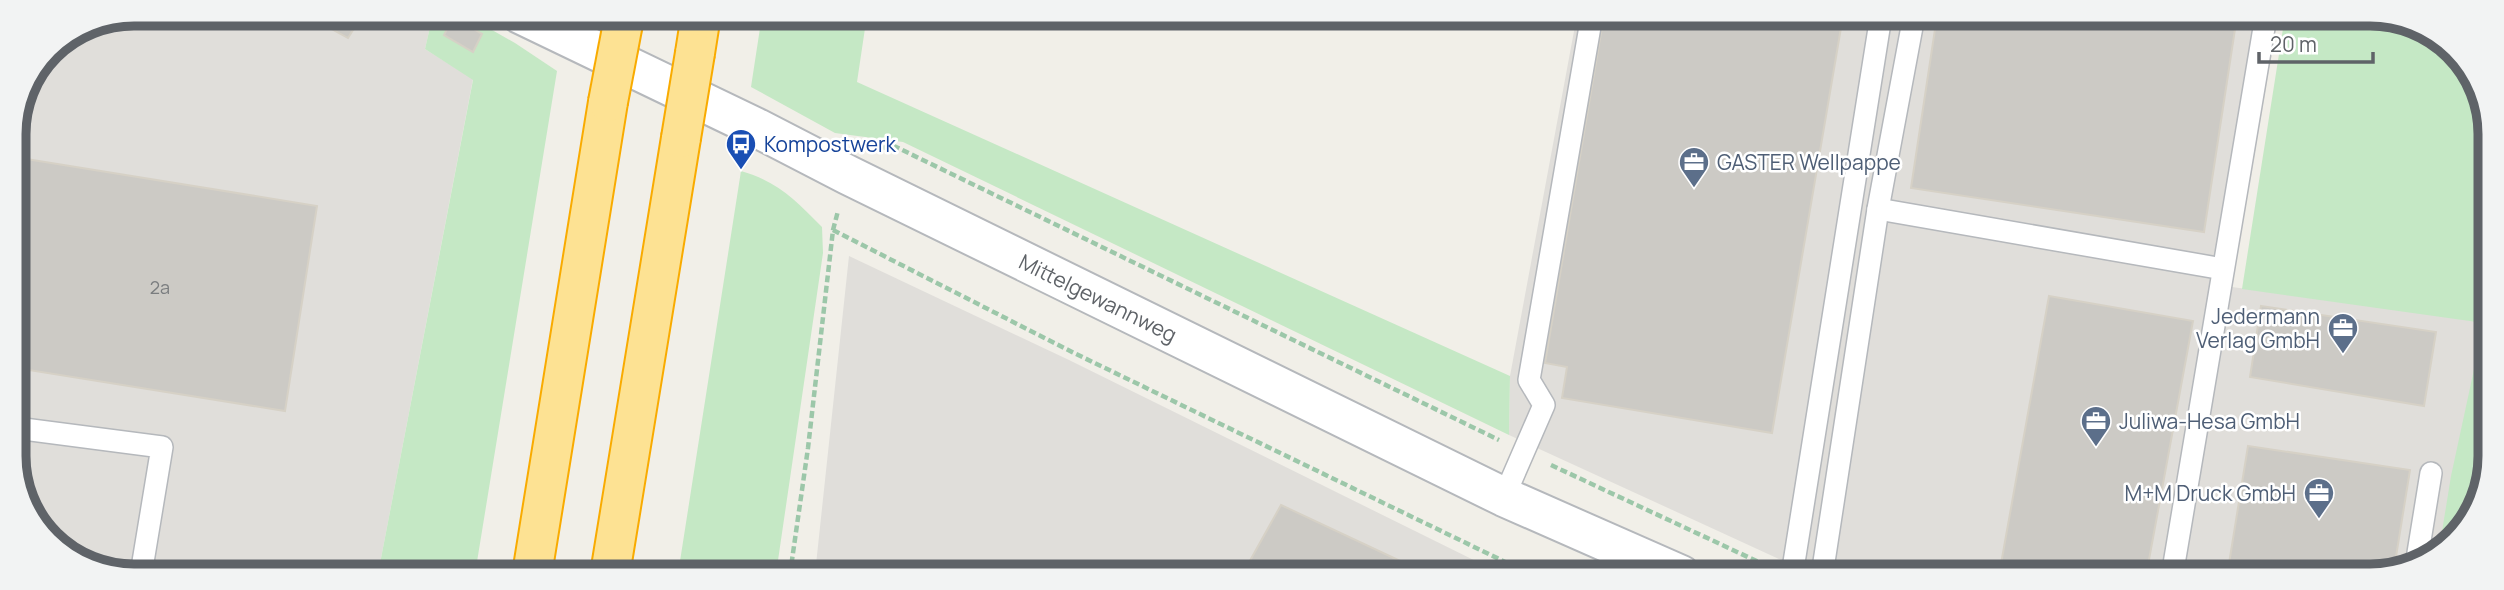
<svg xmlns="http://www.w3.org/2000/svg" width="2504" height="590" font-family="Manrope,sans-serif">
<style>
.industrial{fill:#e0deda}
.green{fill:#c5e8c5}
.building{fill:#cccac5;stroke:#d6d1c6;stroke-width:2}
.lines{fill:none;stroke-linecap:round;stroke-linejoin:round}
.lane-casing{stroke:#b5b8bc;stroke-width:24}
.street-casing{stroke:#b5b8bc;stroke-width:42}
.highway-casing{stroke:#f9ab00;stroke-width:42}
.path{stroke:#9cc7a9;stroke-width:4.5;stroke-dasharray:7 3.5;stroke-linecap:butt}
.lane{stroke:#fff;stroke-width:21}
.street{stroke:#fff;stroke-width:38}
.highway{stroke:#fde293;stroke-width:38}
.highway-bridge-casing{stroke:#f9ab00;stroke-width:42;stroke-linecap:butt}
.highway-bridge{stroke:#fde293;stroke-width:38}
.labels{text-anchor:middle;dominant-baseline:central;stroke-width:5;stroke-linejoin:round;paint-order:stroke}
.number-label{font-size:18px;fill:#7a7d7f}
.transit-label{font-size:21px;fill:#164399;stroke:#fff;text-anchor:start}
.service-label{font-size:21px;fill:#4e5e75;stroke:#fff;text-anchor:start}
.street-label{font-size:21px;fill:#5f6368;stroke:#fff}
.rim{fill:none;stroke:#5f6368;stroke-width:9}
</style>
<rect width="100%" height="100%" fill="#f1efe8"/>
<g class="industrial">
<polygon points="134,14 433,14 425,49 473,79 378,574 111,574 49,541 16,480 14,126 49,49 88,23"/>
<polygon points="1577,15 2278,16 2232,287 2484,322 2444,548 2378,576 1814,575 1509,435 1510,376"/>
<polygon points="849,256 1069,360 1504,575 815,574"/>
</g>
<g class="green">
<polygon points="433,14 464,14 515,43 557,71 475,574 378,574 473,80 425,49"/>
<polygon points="762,15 867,15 857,82 1510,376 1509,435 903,142 835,133 751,87"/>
<polygon points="2285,16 2393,16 2455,49 2488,110 2488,479 2450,546 2439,550 2451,476 2484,323 2242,289"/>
<path d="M741,171C779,182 795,200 822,227L823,253L776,574H678Z"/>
</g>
<g class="building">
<polygon points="338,14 363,14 348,38 330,28"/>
<polygon points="1604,15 1843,16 1772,433 1562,398 1567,367 1545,363"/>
<polygon points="1937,16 2237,16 2204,232 1911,188"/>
<polygon points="453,17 482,34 473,52 444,35"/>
<polygon points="14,157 317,206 285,411 16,368"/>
<polygon points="2049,296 2193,321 2146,576 1999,575"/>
<polygon points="2261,306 2436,332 2424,406 2250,377"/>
<polygon points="2248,446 2410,470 2394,569 2378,576 2227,576"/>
<polygon points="1281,505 1430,575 1242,575"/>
</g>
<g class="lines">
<g class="lane-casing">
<g id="lane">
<polyline points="1878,209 2223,269"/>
<polyline points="16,428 162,447 141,574"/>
<polyline points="1504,497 1544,405 1529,380 1592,15"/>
<polyline points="2417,559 2431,473"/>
<polyline points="1792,575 1881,16"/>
<polyline points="1822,575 1878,209 1914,16"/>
<polyline points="2172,576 2266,16"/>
</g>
</g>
<g class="street-casing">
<g id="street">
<path id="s1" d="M520,14L757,128L848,175L1504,497L1681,575"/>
</g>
</g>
<g class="highway-casing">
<g id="highway">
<polyline points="695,53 701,15"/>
<polyline points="532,574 608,102"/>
<polyline points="610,574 681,138"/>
</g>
</g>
<g class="path">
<polyline points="883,148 892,145 1499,440"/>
<polyline points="833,230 1072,352 1532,575"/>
<polyline points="1551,465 1765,565"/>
<polyline points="790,574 808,448 833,230 838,211"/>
</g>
<use href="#lane" class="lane"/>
<use href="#street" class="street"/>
<use href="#highway" class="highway"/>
<g class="highway-bridge-casing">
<g id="highway-bridge">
<polyline points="608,102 624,18"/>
<polyline points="681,138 695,53"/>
</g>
</g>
<use href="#highway-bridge" class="highway-bridge"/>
</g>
<defs>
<g id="bus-pin" transform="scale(1.575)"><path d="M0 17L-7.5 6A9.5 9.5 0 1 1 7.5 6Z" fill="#1a4fb4" stroke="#fff"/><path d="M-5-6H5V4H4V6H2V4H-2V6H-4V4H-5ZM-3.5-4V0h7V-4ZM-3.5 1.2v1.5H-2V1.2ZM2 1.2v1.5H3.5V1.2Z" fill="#fff"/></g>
<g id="office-pin" transform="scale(1.575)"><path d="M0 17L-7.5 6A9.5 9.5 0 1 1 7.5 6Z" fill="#5c6f8a" stroke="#fff"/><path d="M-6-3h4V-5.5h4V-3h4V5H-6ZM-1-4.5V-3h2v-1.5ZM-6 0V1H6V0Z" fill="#fff"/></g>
</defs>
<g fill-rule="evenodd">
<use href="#bus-pin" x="741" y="144"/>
<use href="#office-pin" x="1694" y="162"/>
<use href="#office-pin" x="2343" y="328"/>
<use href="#office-pin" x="2096" y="421"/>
<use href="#office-pin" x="2319" y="493"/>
</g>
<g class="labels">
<g class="number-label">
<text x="160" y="287">2a</text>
</g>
<g class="transit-label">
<text x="764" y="144">Kompostwerk</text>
</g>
<g class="service-label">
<text x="1717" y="162">GASTER Wellpappe</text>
<text x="2320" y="316" text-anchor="end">Jedermann<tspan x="2320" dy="24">Verlag GmbH</tspan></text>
<text x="2119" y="421">Juliwa-Hesa GmbH</text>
<text x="2296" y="493" text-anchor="end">M+M Druck GmbH</text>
</g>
<g class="street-label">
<text stroke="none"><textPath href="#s1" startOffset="644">Mittelgewannweg</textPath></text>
</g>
</g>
<path d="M0 0H2504V590H0ZM134 26H2370A108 108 0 0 1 2478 134V456A108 108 0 0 1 2370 564H134A108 108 0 0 1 26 456V134A108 108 0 0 1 134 26Z" fill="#f2f3f3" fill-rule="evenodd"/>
<path class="rim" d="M134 26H2370A108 108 0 0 1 2478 134V456A108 108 0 0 1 2370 564H134A108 108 0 0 1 26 456V134A108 108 0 0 1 134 26Z"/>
<path d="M2259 52v10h114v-10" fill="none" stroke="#5f6368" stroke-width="3.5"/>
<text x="2270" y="52" font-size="21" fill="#5f6368" stroke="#ffffff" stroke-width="5" paint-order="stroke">20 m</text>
</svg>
